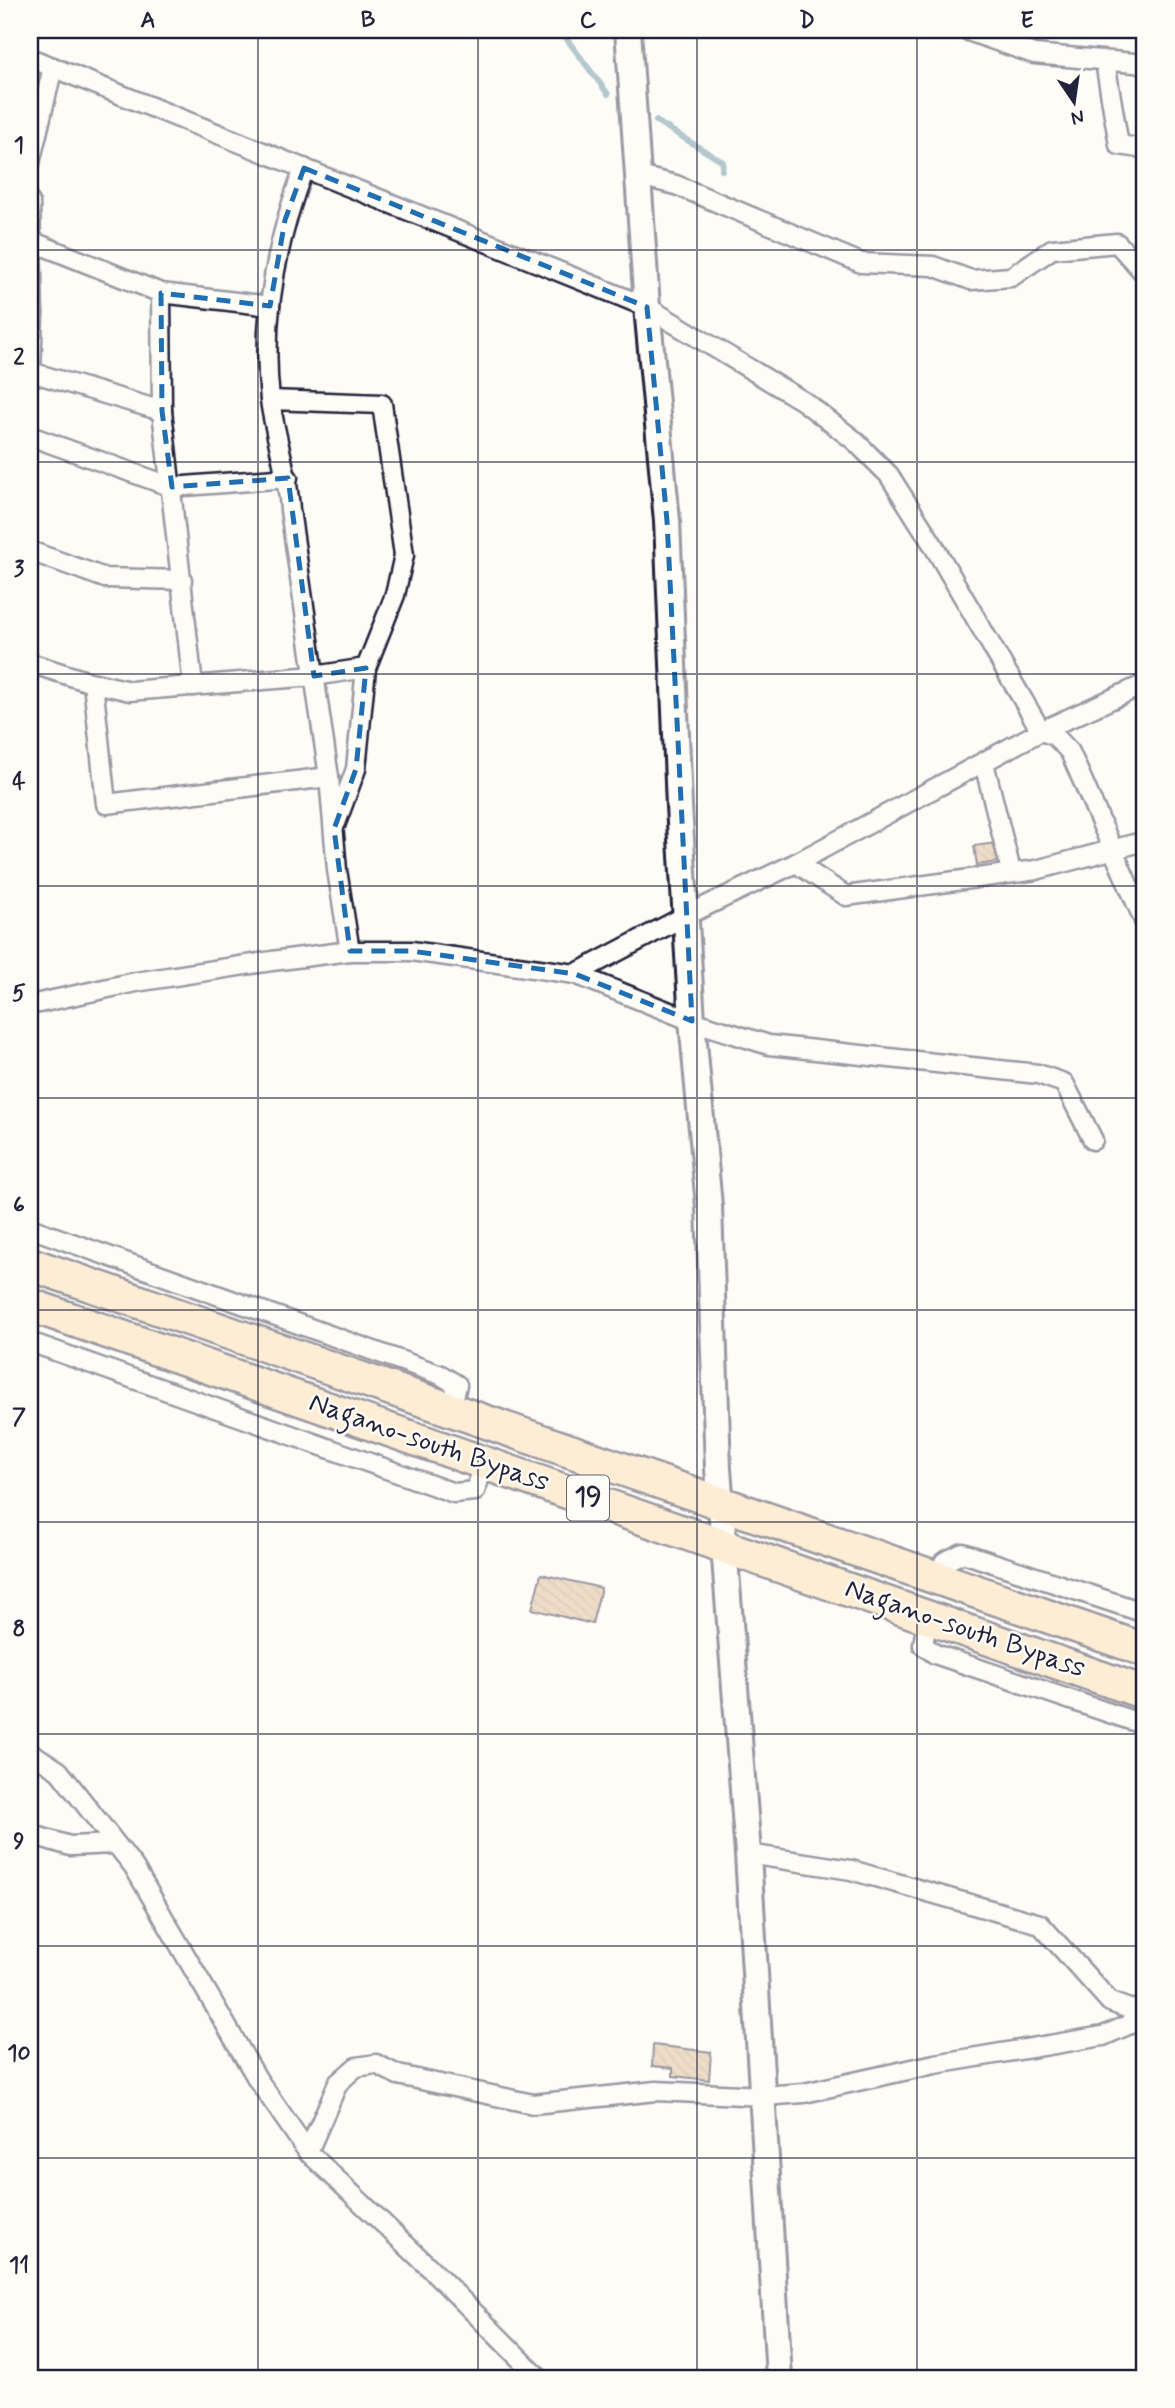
<svg xmlns="http://www.w3.org/2000/svg" width="1175" height="2408" font-family="Mynerve,sans-serif">
<style>
.lines{fill:none;stroke-linecap:round;stroke-linejoin:round}
.stream{stroke:#5a8a9b;stroke-width:6}
.building{fill:url(#building-back-hatch);stroke:#22223b;stroke-width:2}
.street-casing{stroke:#22223b;stroke-width:23}
.secondary-casing{stroke:#22223b;stroke-width:30}
.highway-casing{stroke:#22223b;stroke-width:37}
.street{stroke:#fdfcf7;stroke-width:18}
.secondary{stroke:#fdfcf7;stroke-width:24}
.highway{stroke:#fcdcac;stroke-width:32}
.marked{fill:none;stroke:#1f6fb2;stroke-width:5;stroke-dasharray:14 9;stroke-linejoin:round}
.grid{fill:none;stroke:#22223b;stroke-width:2;stroke-opacity:0.55}
.labels{text-anchor:middle;dominant-baseline:central;stroke-width:5;stroke-linejoin:round;paint-order:stroke}
.shield{fill:#fdfcf7;stroke:#646373;stroke-width:2}
.shield-label{font-size:26px;font-weight:bold;fill:#22223b}
.street-label{font-size:28px;fill:#22223b;stroke:#fdfcf7}
.neatline{fill:none;stroke:#22223b;stroke-width:2.5}
.grid-label{font-size:23px;text-anchor:middle;font-weight:bold;fill:#22223b}
</style>
<defs>
<pattern id="building-back-hatch" width="6" height="6" patternUnits="userSpaceOnUse" patternTransform="scale(1.75)"><rect width="6" height="6" fill="#dbb58c"/><path d="M-1 5l2 2M0 0l6 6M5-1l2 2" fill="none" stroke="#bc9b7a"/></pattern>
</defs>
<rect width="100%" height="100%" fill="#fdfcf7"/>
<filter id="ink" filterUnits="userSpaceOnUse"><feTurbulence type="fractalNoise" baseFrequency=".0143" numOctaves="2"/><feDisplacementMap in="SourceGraphic" scale="14" xChannelSelector="R" yChannelSelector="G"/><feConvolveMatrix kernelMatrix="1 2 1 2 8 2 1 2 1" color-interpolation-filters="sRGB"/></filter>
<g filter="url(#ink)">
<g class="lines">
<g class="stream">
<polyline points="560,30 608,94"/>
<polyline points="656,121 723,162 722,170"/>
</g>
</g>
<g class="building">
<polygon points="996,843 998,862 977,865 974,846"/>
<polygon points="541,1574 601,1588 592,1624 532,1609"/>
<polygon points="653,2045 711,2052 709,2080 673,2076 673,2068 652,2066"/>
</g>
<g class="lines">
<g class="street-casing">
<g id="street">
<polyline points="965,30 1034,54 1145,64"/>
<polyline points="30,58 647,307 803,401 854,440 889,475 932,543 1041,731 1055,736 1070,752 1145,923"/>
<polyline points="1105,62 1119,145 1145,149"/>
<polyline points="30,163 53,67"/>
<path d="M304,168C276,242 261,320 270,400C275,437 288,472 290,510L329,777L337,870L350,951"/>
<polyline points="639,176 676,185 861,263 933,266 971,280 1011,277 1052,249 1117,243 1145,274"/>
<polyline points="30,202 33,314 30,314"/>
<polyline points="31,241 161,293 162,411 193,686"/>
<polyline points="161,293 270,306"/>
<polyline points="33,314 31,372 162,411"/>
<polyline points="270,400 382,404 404,555 395,595 366,668 356,769 336,823"/>
<polyline points="30,436 172,487 288,478"/>
<polyline points="30,551 105,578 182,580"/>
<polyline points="30,663 86,681 130,691 314,676 366,668"/>
<polyline points="93,683 106,804 329,777"/>
<polyline points="984,763 1011,871"/>
<polyline points="796,863 846,896 1036,870 1145,841"/>
<polyline points="575,974 687,915 796,863 1041,731 1145,684"/>
<polyline points="30,1005 136,982 272,961 350,951 411,951 575,974 692,1021 769,1045 1038,1074 1064,1083 1093,1140"/>
<polyline points="30,1228 441,1375 457,1385 451,1410"/>
<polyline points="30,1342 454,1493 475,1491 484,1465"/>
<polyline points="939,1578 944,1562 963,1553 1145,1613"/>
<polyline points="928,1616 923,1645 935,1654 1145,1725"/>
<polyline points="30,1752 59,1771 134,1867 258,2080 308,2152 430,2268 539,2378"/>
<polyline points="30,1834 70,1846 115,1844"/>
<polyline points="748,1854 851,1870 1040,1924 1110,2002 1132,2010 1145,2006"/>
<polyline points="308,2152 338,2083 356,2067 376,2064 398,2075 533,2104 656,2091 763,2096 804,2093 935,2064 1103,2036 1135,2022 1132,2010"/>
</g>
</g>
<g class="secondary-casing">
<polyline id="secondary" points="628,30 647,307 667,521 679,806 692,1021 709,1206 718,1469 748,1854 779,2378"/>
</g>
<g class="highway-casing">
<g id="highway">
<polyline points="30,1264 1145,1650"/>
<polyline points="30,1305 1145,1693"/>
</g>
</g>
<use href="#street" class="street"/>
<use href="#secondary" class="secondary"/>
<use href="#highway" class="highway"/>
</g>
</g>
<path d="M0 0H1175V2408H0ZM304,168L647,307L667,521L692,1021L575,974L411,951H350L334,829L356,769L366,668L314,676L288,478L172,487L162,411L161,293L270,306L285,220Z" fill="#fdfcf7" fill-opacity=".55" fill-rule="evenodd"/>
<path class="marked" d="M304,168L647,307L667,521L692,1021L575,974L411,951H350L334,829L356,769L366,668L314,676L288,478L172,487L162,411L161,293L270,306L285,220Z"/>
<path class="grid" d="M258,30V2378M478,30V2378M697,30V2378M917,30V2378M30,250H1145M30,462H1145M30,674H1145M30,886H1145M30,1098H1145M30,1310H1145M30,1522H1145M30,1734H1145M30,1946H1145M30,2158H1145"/>
<g class="labels">
<rect class="shield" x="567" y="1475.5" width="42" height="45" rx="5"/>
<g class="shield-label">
<text x="588" y="1498">19</text>
</g>
<g class="street-label">
<text transform="translate(429 1443) rotate(19)">Nagano-south Bypass</text>
<text transform="translate(965 1629) rotate(19)">Nagano-south Bypass</text>
</g>
</g>
<rect width="1175" height="2408" fill="none" stroke="#fdfcf7" stroke-width="77"/>
<g transform="translate(1074 102) rotate(167)" stroke="#fdfcf7" stroke-width="5" paint-order="stroke">
<path d="M0-5L12 26L0 18L-12 26Z" fill="#22223b"/>
<text y="-10" font-size="19" font-weight="bold" text-anchor="middle" fill="#22223b">N</text>
</g>
<rect x="38" y="38" width="1098" height="2332" class="neatline"/>
<g class="grid-label">
<text x="148" y="27">A</text>
<text x="368" y="27">B</text>
<text x="588" y="27">C</text>
<text x="807" y="27">D</text>
<text x="1027" y="27">E</text>
<text x="19" y="152">1</text>
<text x="19" y="364">2</text>
<text x="19" y="576">3</text>
<text x="19" y="788">4</text>
<text x="19" y="1000">5</text>
<text x="19" y="1212">6</text>
<text x="19" y="1424">7</text>
<text x="19" y="1636">8</text>
<text x="19" y="1848">9</text>
<text x="19" y="2060">10</text>
<text x="19" y="2272">11</text>
</g>
</svg>
